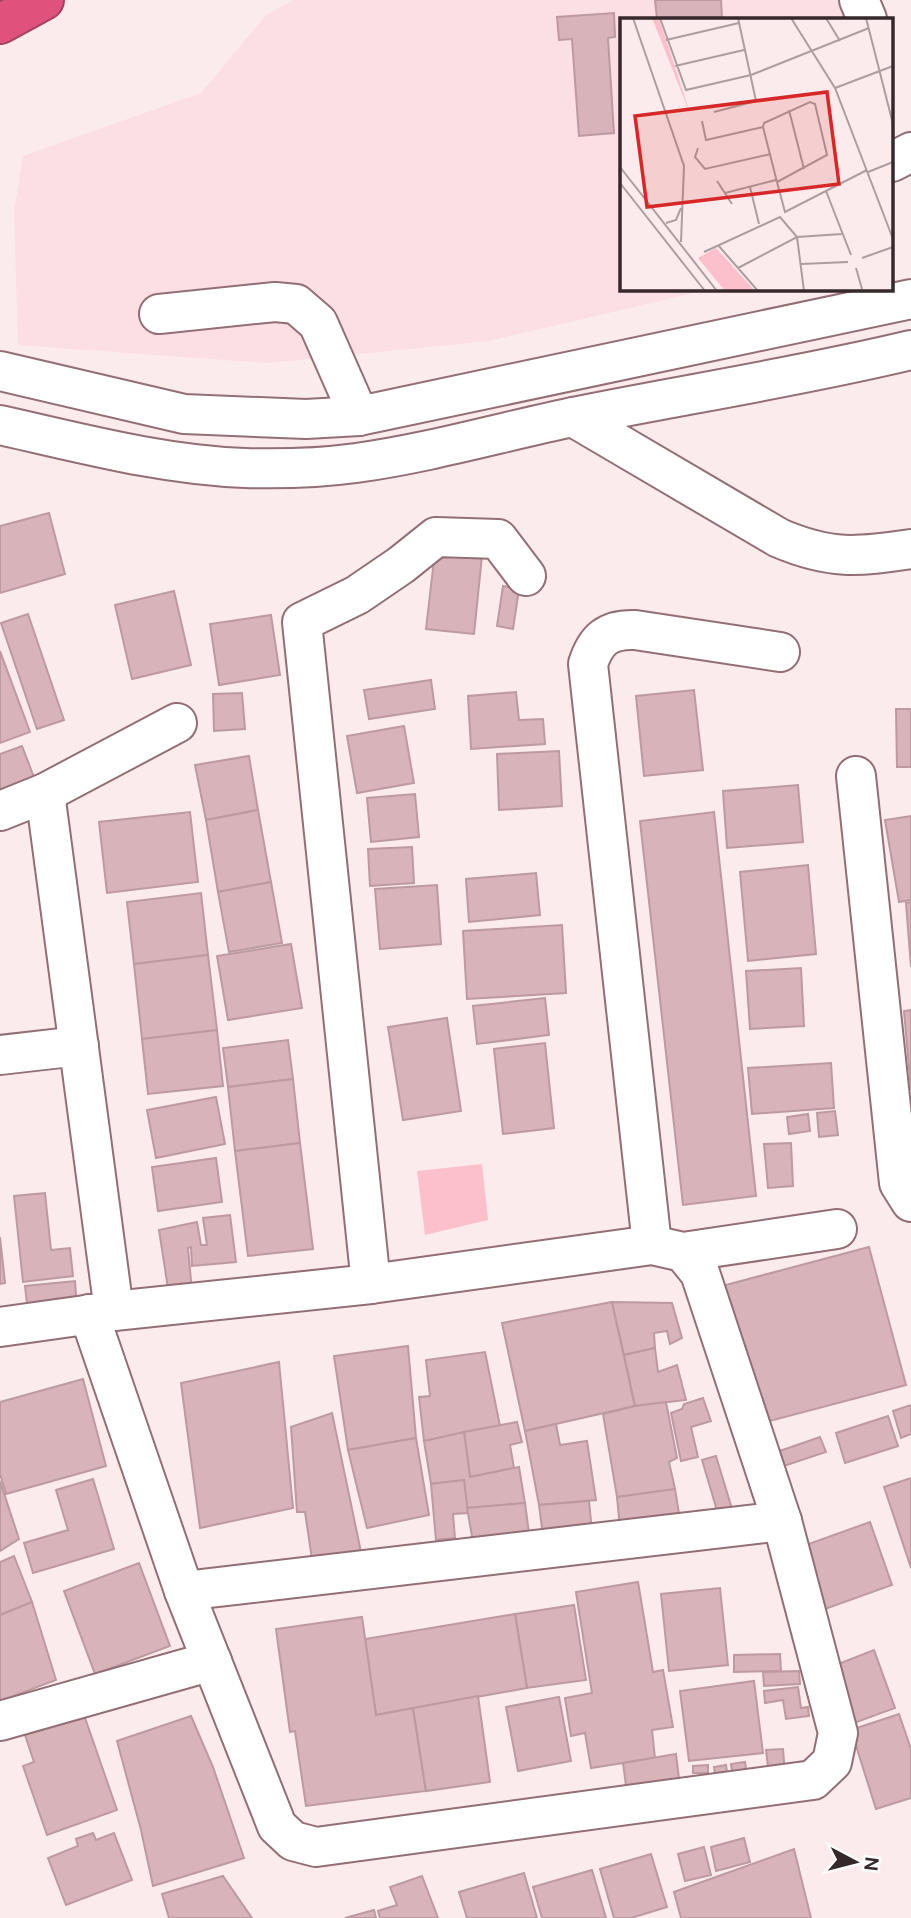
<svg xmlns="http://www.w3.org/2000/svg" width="911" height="1918" font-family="'DM Sans',sans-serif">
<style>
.built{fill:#fbdfe4}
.green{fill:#fcc0cc}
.building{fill:#d8b3ba;stroke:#bd99a0;stroke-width:2}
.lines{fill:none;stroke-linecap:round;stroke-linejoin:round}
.minor-casing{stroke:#916f75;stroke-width:42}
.highway-casing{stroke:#a44360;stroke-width:42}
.minor{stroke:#fff;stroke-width:38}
.highway{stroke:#df527c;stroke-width:38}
.inset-road{fill:none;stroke:#ac9d9f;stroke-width:2}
.view{fill:#d62828;fill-opacity:0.15;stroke:#d62828;stroke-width:3.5}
.inset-edge{fill:none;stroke:#36282b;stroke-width:3.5}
</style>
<rect width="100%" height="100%" fill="#fbebed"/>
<polygon class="built" points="293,0 846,0 855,19 622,19 622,289 711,289 489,341 268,363 18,345 14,212 23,156 201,93 266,15"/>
<polygon class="green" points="482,1164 488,1220 425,1235 417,1171"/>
<g class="building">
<polygon points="655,0 721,0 722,19 657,19"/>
<polygon points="614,13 615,37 608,38 614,133 579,136 572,39 559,40 557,17"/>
<polygon points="49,513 65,574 0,593 0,526"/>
<polygon points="435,551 482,556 474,634 426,629"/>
<polygon points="503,586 519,589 513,629 497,626"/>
<polygon points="174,591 191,665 132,679 115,605"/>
<polygon points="28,614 64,720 37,729 1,623"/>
<polygon points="271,615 280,675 219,685 210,624"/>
<polygon points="0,651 30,732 0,743"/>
<polygon points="431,680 435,709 369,719 364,690"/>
<polygon points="694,690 703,770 644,776 636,696"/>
<polygon points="516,692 519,720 543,719 545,744 471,749 468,696"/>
<polygon points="242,693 245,729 214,731 213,694"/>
<polygon points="896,709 911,709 911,767 897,767"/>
<polygon points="404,726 414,783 357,793 347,736"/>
<polygon points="22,746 35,780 0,793 0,754"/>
<polygon points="559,751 562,806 499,810 497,754"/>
<polygon points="249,756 258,810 206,820 195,765"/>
<polygon points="798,785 803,842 727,848 723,791"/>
<polygon points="415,794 419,837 371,842 367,798"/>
<polygon points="258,810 271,882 218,892 206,820"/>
<polygon points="190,812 198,882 107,893 99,822"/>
<polygon points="714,812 756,1196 683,1205 640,821"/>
<polygon points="911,816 911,900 899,902 885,820"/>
<polygon points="412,847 414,883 370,886 368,849"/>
<polygon points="808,865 816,954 748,961 740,872"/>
<polygon points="536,873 540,915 469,922 466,879"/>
<polygon points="271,882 282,943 229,952 218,892"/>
<polygon points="437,885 441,944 380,949 375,889"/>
<polygon points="201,893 208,955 134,964 127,902"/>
<polygon points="911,902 911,967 906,903"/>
<polygon points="562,925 566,993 467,999 463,931"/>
<polygon points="291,944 302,1008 228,1020 217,956"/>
<polygon points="208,955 217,1030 142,1039 134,964"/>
<polygon points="801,968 804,1026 750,1029 746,971"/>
<polygon points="545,998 549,1035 477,1044 473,1006"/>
<polygon points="911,1010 911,1090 904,1011"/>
<polygon points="447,1018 461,1111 403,1120 388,1027"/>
<polygon points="217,1030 223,1086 148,1094 142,1039"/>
<polygon points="288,1040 293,1079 228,1087 223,1048"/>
<polygon points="545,1043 554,1128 503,1134 494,1049"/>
<polygon points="831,1063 834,1108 752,1114 748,1068"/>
<polygon points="293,1079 300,1143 235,1151 228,1087"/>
<polygon points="216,1097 225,1144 156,1158 147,1110"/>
<polygon points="835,1111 838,1135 819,1137 817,1113"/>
<polygon points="808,1114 810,1131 789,1134 787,1117"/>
<polygon points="300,1143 313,1249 248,1256 235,1151"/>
<polygon points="791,1143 793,1186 768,1188 764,1144"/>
<polygon points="216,1158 222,1202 158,1211 152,1167"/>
<polygon points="45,1193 51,1250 70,1248 73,1276 23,1282 14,1196"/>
<polygon points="230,1215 236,1262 192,1266 191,1247 188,1248 192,1292 169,1295 159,1230 197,1222 201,1245 207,1245 203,1218"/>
<polygon points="0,1237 5,1283 0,1284"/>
<polygon points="869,1247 906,1385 758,1424 722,1286"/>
<polygon points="75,1281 77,1308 28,1313 25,1286"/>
<polygon points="612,1302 635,1406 525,1431 502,1323"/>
<polygon points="612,1302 672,1303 682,1338 670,1344 667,1331 654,1333 655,1348 624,1355"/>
<polygon points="408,1346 416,1438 348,1450 334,1356"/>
<polygon points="655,1348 658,1372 677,1365 686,1400 635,1406 624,1355"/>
<polygon points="485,1352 500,1426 424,1441 419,1397 430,1396 426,1360"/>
<polygon points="279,1362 293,1508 200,1528 181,1383"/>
<polygon points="83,1379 106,1466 6,1494 0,1474 0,1402"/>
<polygon points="703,1398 711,1421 691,1427 698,1457 681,1461 671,1413 682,1409 684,1404"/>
<polygon points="666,1402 677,1458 669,1462 675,1489 617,1497 603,1414 635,1406"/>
<polygon points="911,1405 911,1434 901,1438 893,1411"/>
<polygon points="332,1413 361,1552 313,1566 305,1512 297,1512 291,1427"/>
<polygon points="888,1416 898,1446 845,1463 836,1433"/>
<polygon points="517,1422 522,1442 510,1445 514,1468 470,1477 464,1432"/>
<polygon points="556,1424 560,1445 587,1441 596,1500 539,1505 525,1431"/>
<polygon points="464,1432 470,1477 519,1467 525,1503 467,1508 464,1480 431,1484 424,1441"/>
<polygon points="820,1437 826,1452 775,1469 771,1454"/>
<polygon points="416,1438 429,1515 367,1528 348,1450"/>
<polygon points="716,1456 732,1509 718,1514 702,1460"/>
<polygon points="911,1478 911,1568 884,1487"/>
<polygon points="93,1479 114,1549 33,1573 24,1543 68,1530 56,1490"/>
<polygon points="464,1480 468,1513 453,1514 455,1538 436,1540 431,1484"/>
<polygon points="0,1481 19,1539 0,1551"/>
<polygon points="675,1489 680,1520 620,1528 617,1497"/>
<polygon points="589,1501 592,1531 543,1536 539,1505"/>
<polygon points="525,1503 529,1533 473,1542 467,1508"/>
<polygon points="870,1522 892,1585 825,1609 803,1546"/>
<polygon points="14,1556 32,1602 0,1615 0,1562"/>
<polygon points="139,1563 170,1646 95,1674 64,1591"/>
<polygon points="638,1582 653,1672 663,1670 673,1727 652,1730 655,1758 591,1768 585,1733 571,1736 565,1698 592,1693 576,1592"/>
<polygon points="720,1588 728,1665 669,1671 661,1594"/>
<polygon points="32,1602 56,1680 0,1701 0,1615"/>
<polygon points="574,1605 586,1680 527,1688 515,1614"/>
<polygon points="515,1614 527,1688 376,1715 365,1639"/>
<polygon points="362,1617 376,1715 413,1708 426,1791 306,1806 295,1731 290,1732 276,1629"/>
<polygon points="874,1650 895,1708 854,1723 833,1666"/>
<polygon points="780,1654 781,1671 734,1672 734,1655"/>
<polygon points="799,1671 800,1684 764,1686 763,1672"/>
<polygon points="754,1681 763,1753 689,1761 680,1691"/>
<polygon points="798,1687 801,1708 808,1707 809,1716 786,1719 783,1700 765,1703 764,1691"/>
<polygon points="478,1696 490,1782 426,1791 413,1708"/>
<polygon points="559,1697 571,1761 518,1771 506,1707"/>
<polygon points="899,1714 911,1749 911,1798 876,1809 851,1730"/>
<polygon points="84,1715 117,1810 47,1835 23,1766 34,1762 25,1735"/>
<polygon points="191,1716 213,1767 244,1858 153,1886 141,1830 117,1741"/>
<polygon points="783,1749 785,1774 769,1776 766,1750"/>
<polygon points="676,1754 680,1787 627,1793 623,1763"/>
<polygon points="745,1762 747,1775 733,1778 731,1764"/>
<polygon points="708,1765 708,1773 693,1773 693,1766"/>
<polygon points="726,1765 728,1780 716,1781 714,1767"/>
<polygon points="93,1833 96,1840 114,1833 132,1880 66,1905 48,1858 78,1846 76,1839"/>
<polygon points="744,1838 750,1862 716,1871 711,1847"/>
<polygon points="704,1847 711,1875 685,1881 678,1854"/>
<polygon points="794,1849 811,1918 681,1918 674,1892"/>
<polygon points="651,1854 667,1907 631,1918 614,1918 600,1869"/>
<polygon points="592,1870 606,1918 542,1918 533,1887"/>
<polygon points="524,1873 537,1918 467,1918 459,1892"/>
<polygon points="223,1876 252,1918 169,1918 162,1894"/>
<polygon points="422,1876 438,1918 380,1918 378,1911 397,1905 390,1887"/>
<polygon points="374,1910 376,1918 345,1918"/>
</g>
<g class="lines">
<g class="minor-casing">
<g id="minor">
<polyline points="859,0 867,19"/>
<polyline points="892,162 911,152"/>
<polyline points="159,314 275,302 296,304 318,323 359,416"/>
<polyline points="0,371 184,414 306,419 359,416 911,299"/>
<path d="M573,417L779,538C831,560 857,557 911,549"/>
<path d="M0,425C81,443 162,465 245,468C282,469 319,468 356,463C429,453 501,432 573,417C686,394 799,377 911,350"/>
<polyline points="856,776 899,1183 911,1202"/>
<polyline points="45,793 114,1311"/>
<polyline points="0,811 45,793 177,723"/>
<polyline points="0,1055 79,1046"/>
<path d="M652,1245L588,664C596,639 608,629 635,630L780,652"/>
<polyline points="371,1284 302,622 357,595 401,565 436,537 498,539 526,576"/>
<polyline points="89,1314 184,1591 277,1826 293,1841 316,1847 813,1780 832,1762 838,1733 782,1521 700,1273 683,1252"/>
<polyline points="0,1327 114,1311 371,1284 652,1245 683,1252 837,1229"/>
<polyline points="184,1591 782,1521"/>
<polyline points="0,1721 212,1661"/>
</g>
</g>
<g class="highway-casing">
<polyline id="highway" points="0,24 44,0"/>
</g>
<use href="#minor" class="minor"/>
<use href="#highway" class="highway"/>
</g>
<g transform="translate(620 18)">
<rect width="273" height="273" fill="#fbebed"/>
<path d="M32,0H39L71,98ZM96,230L135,273H105L78,240Z" fill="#fcc0cc"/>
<path class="inset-road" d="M13,0L64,148L61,224M40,0L66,72L131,57L249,10M171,0L215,70L273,221M206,0L220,23M246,0L273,106M46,22L119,5M55,48L124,32M215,70L273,48M169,92L184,151M94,94L136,83L118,0M82,103L86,122L143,109M78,130L75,139L85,151L151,136M0,149L97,273M248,154L273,144M97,163L112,186M157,164L207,137L195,86L190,84L144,105L143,109L157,164L165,194L247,152M0,165L85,273M130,169L139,206M206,173L231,237M105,175L156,162M46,205L56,202L61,190M98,227L138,273M84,234L160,199L177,219L184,273M242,240L273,229M181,246L228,244M118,250L177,219L222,216M236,250L242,271M193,273H240"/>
<path class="view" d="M207,74L219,166L27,189L15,98Z"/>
<rect width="273" height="273" class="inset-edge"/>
</g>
<g transform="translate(855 1862) rotate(97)" stroke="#fcfcfc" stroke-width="5" paint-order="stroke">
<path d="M0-5L12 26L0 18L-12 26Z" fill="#36282b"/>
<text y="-10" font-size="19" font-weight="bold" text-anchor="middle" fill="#36282b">N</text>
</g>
</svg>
